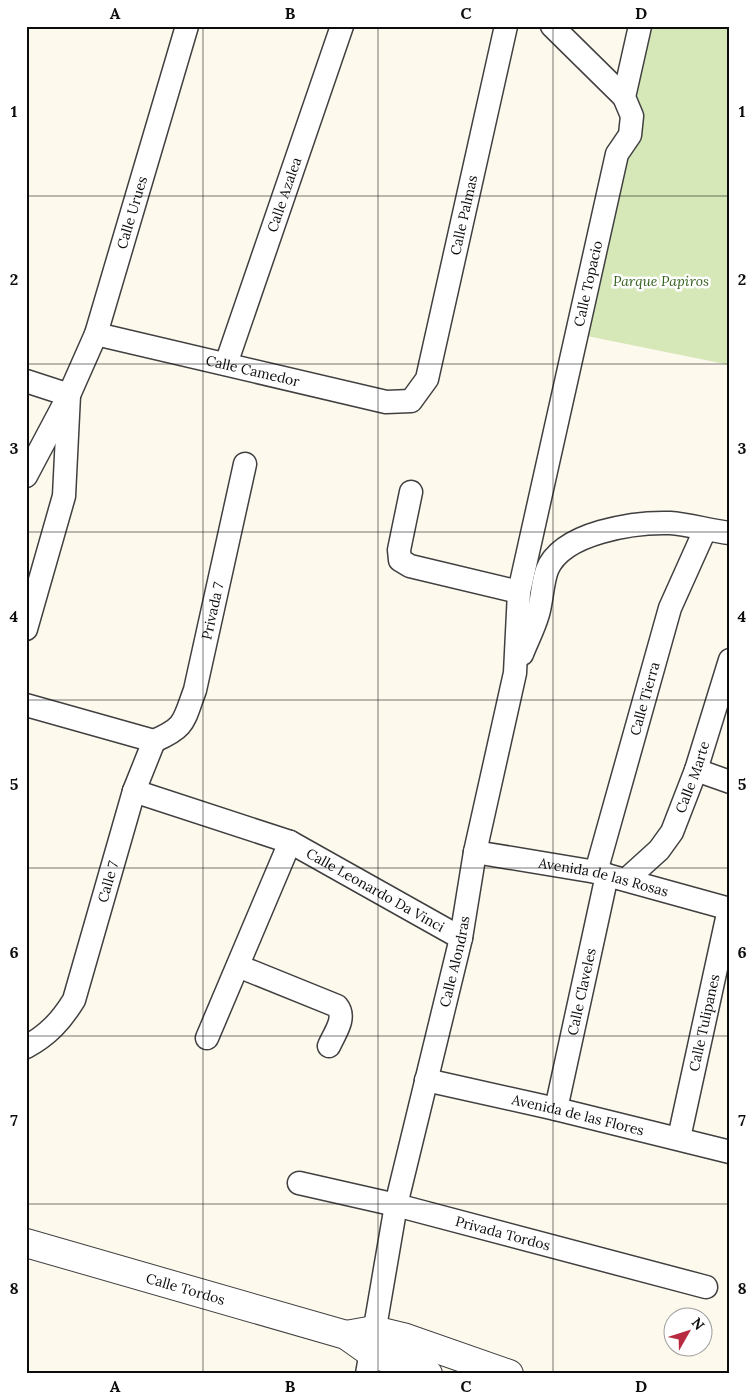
<svg xmlns="http://www.w3.org/2000/svg" width="756" height="1400" font-family="Lora,serif">
<style>
.green{fill:#d6e7b8}
.lines{fill:none;stroke-linecap:round;stroke-linejoin:round}
.minor-casing{stroke:#404040;stroke-width:25}
.tertiary-casing{stroke:#404040;stroke-width:30}
.minor{stroke:#fff;stroke-width:22}
.tertiary{stroke:#fff;stroke-width:28}
.grid{fill:none;stroke:#0d0d0d;stroke-width:1;stroke-opacity:0.55}
.labels{text-anchor:middle;dominant-baseline:central;stroke-width:5;stroke-linejoin:round;paint-order:stroke}
.street-label{font-size:14px;fill:#0d0d0d;stroke:#fff}
.park-label{font-size:14px;font-style:italic;fill:#35621f;stroke:#fff}
.neatline{fill:none;stroke:#0d0d0d;stroke-width:2}
.grid-label{font-size:16px;text-anchor:middle;font-weight:bold;fill:#0d0d0d}
</style>
<rect width="100%" height="100%" fill="#fef9ed"/>
<polygon class="green" points="650,26 730,26 730,365 577,334"/>
<g class="lines">
<g class="minor-casing">
<g id="minor">
<polyline points="552,26 624,97"/>
<path id="s1" d="M96,334L386,402L411,401L427,379L506,26"/>
<path id="s2" d="M226,364L342,26"/>
<polyline points="26,381 69,395 64,496 26,629"/>
<path id="s3" d="M26,476L69,395L96,334L187,26"/>
<polyline points="411,492 399,550 400,560 410,566 519,592"/>
<path d="M522,654C527,641 534,628 538,614C542,600 542,584 547,570C562,532 635,522 670,523C689,524 710,531 730,533"/>
<polyline points="26,705 154,741"/>
<path id="s4" d="M154,741C186,727 183,722 195,690L245,464"/>
<polyline points="696,770 730,782"/>
<path id="s5" d="M134,791L290,842L461,938"/>
<path id="s6" d="M475,852L596,872L730,909"/>
<path id="s7" d="M596,872L670,608L705,530"/>
<path id="s8" d="M627,879L659,850L672,832L696,770L730,660"/>
<path d="M238,966L337,1006C347,1018 334,1034 329,1046"/>
<polyline points="207,1038 290,842"/>
<path id="s9" d="M26,1047C48,1035 61,1021 74,1000L134,791L154,741"/>
<path id="s10" d="M426,1080L556,1109L730,1152"/>
<path id="s11" d="M556,1109L607,875"/>
<path id="s12" d="M679,1138L729,909"/>
<path id="s13" d="M299,1183L396,1205L706,1287"/>
<path id="s14" d="M367,1374L396,1205L461,938L475,852L515,673L519,592L617,154L630,135L632,116L624,97L640,26"/>
</g>
</g>
<g class="tertiary-casing">
<g id="tertiary">
<path id="s15" d="M26,1243L346,1335L370,1352L428,1374"/>
<polyline points="346,1335 374,1330 403,1337 509,1374"/>
</g>
</g>
<use href="#minor" class="minor"/>
<use href="#tertiary" class="tertiary"/>
</g>
<path class="grid" d="M203,26V1374M378,26V1374M553,26V1374M26,196H730M26,364H730M26,532H730M26,700H730M26,868H730M26,1036H730M26,1204H730"/>
<g class="labels">
<g class="street-label">
<text stroke="none"><textPath href="#s2" startOffset="179">Calle Azalea</textPath></text>
<text stroke="none"><textPath href="#s3" startOffset="285">Calle Urues</textPath></text>
<text stroke="none"><textPath href="#s1" startOffset="518">Calle Palmas</textPath></text>
<text stroke="none"><textPath href="#s14" startOffset="1114">Calle Topacio</textPath></text>
<text stroke="none"><textPath href="#s1" startOffset="161">Calle Camedor</textPath></text>
<text stroke="none"><textPath href="#s4" startOffset="150">Privada 7</textPath></text>
<text stroke="none"><textPath href="#s7" startOffset="180">Calle Tierra</textPath></text>
<text stroke="none"><textPath href="#s8" startOffset="124">Calle Marte</textPath></text>
<text stroke="none"><textPath href="#s6" startOffset="131">Avenida de las Rosas</textPath></text>
<text stroke="none"><textPath href="#s9" startOffset="191">Calle 7</textPath></text>
<text stroke="none"><textPath href="#s5" startOffset="262">Calle Leonardo Da Vinci</textPath></text>
<text stroke="none"><textPath href="#s14" startOffset="422">Calle Alondras</textPath></text>
<text stroke="none"><textPath href="#s11" startOffset="120">Calle Claveles</textPath></text>
<text stroke="none"><textPath href="#s12" startOffset="118">Calle Tulipanes</textPath></text>
<text stroke="none"><textPath href="#s10" startOffset="156">Avenida de las Flores</textPath></text>
<text stroke="none"><textPath href="#s13" startOffset="210">Privada Tordos</textPath></text>
<text stroke="none"><textPath href="#s15" startOffset="166">Calle Tordos</textPath></text>
</g>
<g class="park-label">
<text x="661" y="281">Parque Papiros</text>
</g>
</g>
<rect width="756" height="1400" fill="none" stroke="#ffffff" stroke-width="55"/>
<g transform="translate(688 1332) rotate(51)"><circle r="24" fill="#ffffff" stroke="#9e9e9e"/>
<path d="M0-4L9 19L0 12L-9 19Z" fill="#b82a40"/>
<text y="-8" font-size="14" font-weight="bold" text-anchor="middle" fill="#0d0d0d">N</text>
</g>
<rect x="28" y="28" width="700" height="1344" class="neatline"/>
<g class="grid-label">
<text x="115" y="19">A</text>
<text x="290" y="19">B</text>
<text x="466" y="19">C</text>
<text x="641" y="19">D</text>
<text x="14" y="117">1</text>
<text x="742" y="117">1</text>
<text x="14" y="285">2</text>
<text x="742" y="285">2</text>
<text x="14" y="454">3</text>
<text x="742" y="454">3</text>
<text x="14" y="622">4</text>
<text x="742" y="622">4</text>
<text x="14" y="790">5</text>
<text x="742" y="790">5</text>
<text x="14" y="958">6</text>
<text x="742" y="958">6</text>
<text x="14" y="1126">7</text>
<text x="742" y="1126">7</text>
<text x="14" y="1294">8</text>
<text x="742" y="1294">8</text>
<text x="115" y="1392">A</text>
<text x="290" y="1392">B</text>
<text x="466" y="1392">C</text>
<text x="641" y="1392">D</text>
</g>
</svg>
